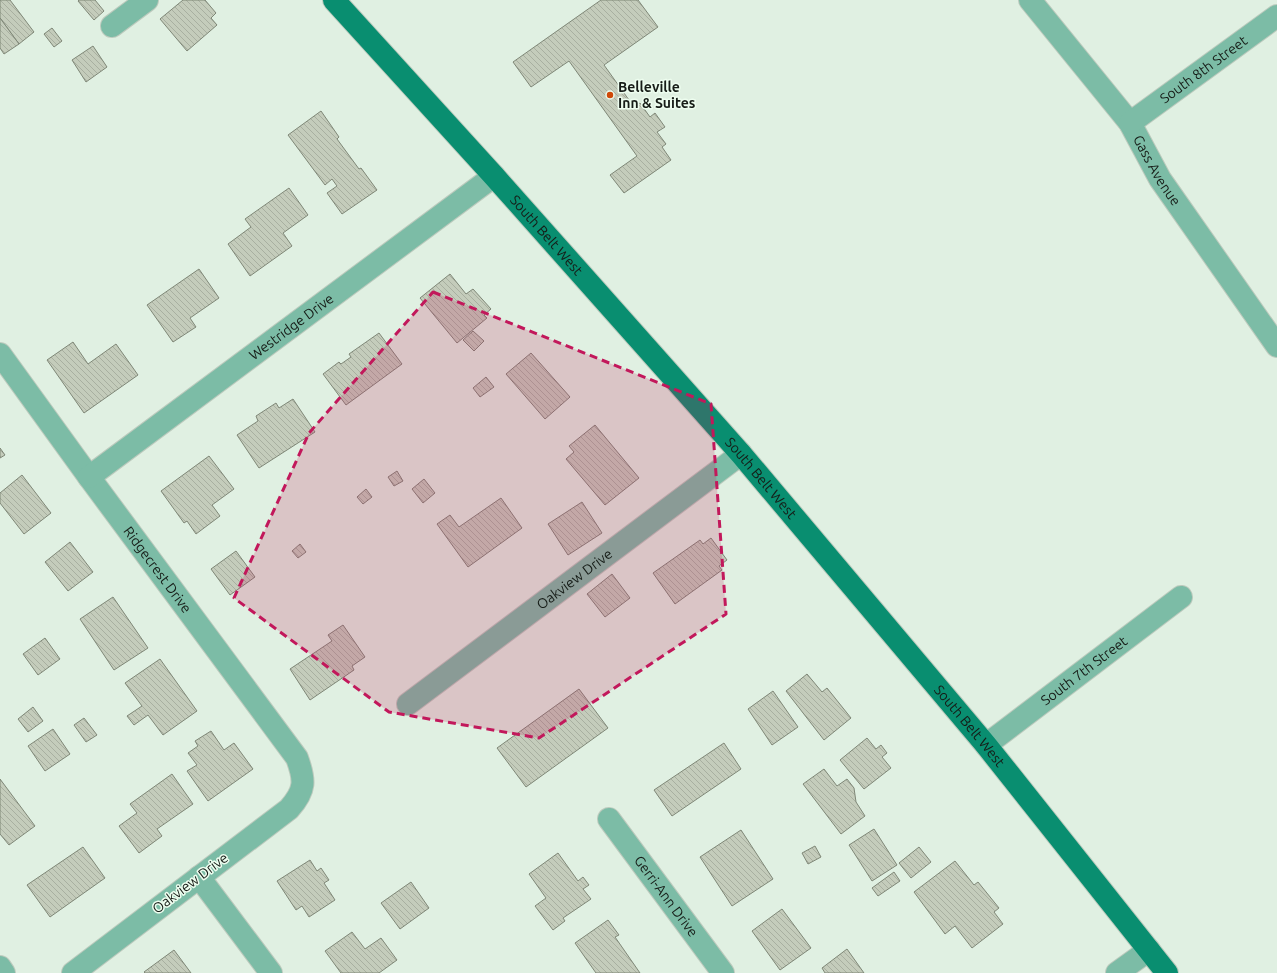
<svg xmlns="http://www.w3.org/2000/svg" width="1277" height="973" font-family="Ubuntu,sans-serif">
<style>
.building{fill:url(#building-back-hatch);stroke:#7f8777}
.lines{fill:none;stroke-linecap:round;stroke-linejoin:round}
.minor-casing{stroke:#bccabd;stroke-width:24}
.major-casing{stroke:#bccabd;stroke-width:24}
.minor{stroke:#7cbca6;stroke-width:22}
.major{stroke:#098e70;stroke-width:22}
.marked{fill:#c2185b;fill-opacity:0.2;stroke:#c2185b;stroke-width:3;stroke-dasharray:8 5;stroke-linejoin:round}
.poi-dot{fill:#cf4909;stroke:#edfdef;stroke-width:1.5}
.labels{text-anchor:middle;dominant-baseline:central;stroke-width:3;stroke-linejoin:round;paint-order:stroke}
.street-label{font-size:14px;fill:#161c17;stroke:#edfdef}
.poi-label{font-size:14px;font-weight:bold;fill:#161c17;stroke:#edfdef;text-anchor:start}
</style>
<defs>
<pattern id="building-back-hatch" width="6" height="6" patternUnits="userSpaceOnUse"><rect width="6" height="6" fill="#c4ccbb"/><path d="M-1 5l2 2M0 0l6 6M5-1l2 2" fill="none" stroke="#a8afa0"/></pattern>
</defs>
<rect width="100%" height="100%" fill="#e0f0e2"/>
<g class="building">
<polygon points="0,0 10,0 34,32 19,44 0,18"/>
<polygon points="79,0 95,0 104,11 94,20 78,1"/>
<polygon points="183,0 205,0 216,13 211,18 217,25 187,51 160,19"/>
<polygon points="601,0 638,0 658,27 604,65 634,107 640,103 650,117 655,113 665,127 657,132 666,144 662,147 671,160 624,193 610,175 637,156 569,61 531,87 513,62"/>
<polygon points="0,18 19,44 4,54 0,48"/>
<polygon points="52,28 62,41 54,47 44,34"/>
<polygon points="93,46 107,67 86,82 72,60"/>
<polygon points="321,111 339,137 337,139 359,169 361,168 377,190 342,214 327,193 337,186 332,179 325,185 288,135"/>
<polygon points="289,188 308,215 283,233 292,246 250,276 228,244 251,227 245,219"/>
<polygon points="199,269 219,298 190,318 196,327 173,342 147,305"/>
<polygon points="450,274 466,294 473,289 491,309 484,315 487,318 457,343 420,298"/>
<polygon points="473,331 484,341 474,351 463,340"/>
<polygon points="379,333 402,364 346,405 323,374 339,362 341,364 351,357 349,354"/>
<polygon points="73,342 88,364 116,344 138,375 84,413 47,360"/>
<polygon points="531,353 570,397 545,419 506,374"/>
<polygon points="486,377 494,387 480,397 473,388"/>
<polygon points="293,399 315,432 259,468 237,435 258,421 256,416 276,403 279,408"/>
<polygon points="595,425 639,478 605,505 566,459 574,452 569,446"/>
<polygon points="0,448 5,455 0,458"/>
<polygon points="209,456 234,489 212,505 220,516 196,534 187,521 184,523 161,491"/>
<polygon points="397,471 403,481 394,486 388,477"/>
<polygon points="22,475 51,513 24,534 0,503 0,493"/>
<polygon points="424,479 435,493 423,503 412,489"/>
<polygon points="366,489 372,497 363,504 357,497"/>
<polygon points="501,498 522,528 468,567 437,524 450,515 459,527"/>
<polygon points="582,502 602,533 568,555 548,524"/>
<polygon points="711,538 727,560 719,566 722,570 675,604 653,573 700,540 703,544"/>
<polygon points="70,542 93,572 68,591 45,562"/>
<polygon points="300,544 306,552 298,558 292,551"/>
<polygon points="236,551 255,577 230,595 211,569"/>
<polygon points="612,574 630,598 605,617 587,594"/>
<polygon points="113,597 148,648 114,670 80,619"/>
<polygon points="343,625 365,657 352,666 354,670 310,700 290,669 332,641 328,635"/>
<polygon points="45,638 60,659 38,675 23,654"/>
<polygon points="160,659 197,711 163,735 148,715 134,725 127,716 142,706 125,683"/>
<polygon points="807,674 822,692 827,688 851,718 824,740 786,691"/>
<polygon points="579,689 608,728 526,787 497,748"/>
<polygon points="773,691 798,727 772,745 748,709"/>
<polygon points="33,707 43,721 28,732 18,719"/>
<polygon points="84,718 97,735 86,742 74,725"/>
<polygon points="53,729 70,754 45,771 28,746"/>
<polygon points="211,731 224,750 234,743 253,769 208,801 187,771 197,765 188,753 198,746 195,741"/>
<polygon points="867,738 876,749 881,745 887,753 882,757 891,768 864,789 840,760"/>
<polygon points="724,743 741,769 672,816 654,790"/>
<polygon points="824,769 837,786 847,779 854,788 856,802 865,816 841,834 803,784"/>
<polygon points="172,774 193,804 157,829 162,836 139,853 119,826 137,813 130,804"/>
<polygon points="0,779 35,826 9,845 0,834"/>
<polygon points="874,829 897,865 872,881 849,845"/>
<polygon points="741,830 773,879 732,906 700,857"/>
<polygon points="815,846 821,857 808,864 802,853"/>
<polygon points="83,847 105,878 50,917 27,885"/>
<polygon points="919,847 931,862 911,878 899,863"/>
<polygon points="558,853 578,881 583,877 589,885 583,889 591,899 563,918 565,921 553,930 535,906 546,898 529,874"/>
<polygon points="310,860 317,871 321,868 329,880 324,883 335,900 309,917 302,906 296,910 277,881"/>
<polygon points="955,861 974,885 978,882 999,908 994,912 1003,924 972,948 955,926 945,934 914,892"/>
<polygon points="894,872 900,881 878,896 872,888"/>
<polygon points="411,882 429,908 400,929 381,903"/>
<polygon points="782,909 811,948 780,970 752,931"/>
<polygon points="608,920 619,935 615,937 640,973 596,973 575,943"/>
<polygon points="352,932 365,949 381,938 397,960 379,973 341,973 325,951"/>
<polygon points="847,949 864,973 825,973 822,968"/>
<polygon points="174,950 191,973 145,973 144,972"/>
</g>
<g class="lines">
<g class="minor-casing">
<g id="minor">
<path id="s1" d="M1030,0L1130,123L1160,179L1277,346"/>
<polyline points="112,26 147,0"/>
<path id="s2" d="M1130,123L1277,16"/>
<path id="s3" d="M0,354L89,477L297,758C305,780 306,790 289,809L73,973"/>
<path id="s4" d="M89,477L494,176"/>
<path id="s5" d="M408,704L741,454"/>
<path id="s6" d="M986,745L1181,597"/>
<path id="s7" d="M609,819L723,973"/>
<polyline points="199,877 271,973"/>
<polyline points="0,967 4,973"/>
<polyline points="1117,973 1149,950"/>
</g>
</g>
<g class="major-casing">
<g id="major">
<path id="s8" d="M334,0L494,176L741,454L986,745L1167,973"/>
</g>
</g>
<use href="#minor" class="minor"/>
<use href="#major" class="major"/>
</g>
<path class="marked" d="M433,292L711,404L726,614L539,738L389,712L234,598L309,433Z"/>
<circle class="poi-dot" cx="610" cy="95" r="4"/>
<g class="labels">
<g class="street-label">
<text stroke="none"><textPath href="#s2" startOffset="91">South 8th Street</textPath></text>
<text stroke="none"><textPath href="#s1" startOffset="213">Gass Avenue</textPath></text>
<text stroke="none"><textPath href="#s8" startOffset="317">South Belt West</textPath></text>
<text stroke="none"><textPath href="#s4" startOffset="252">Westridge Drive</textPath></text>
<text stroke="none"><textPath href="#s8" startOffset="641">South Belt West</textPath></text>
<text stroke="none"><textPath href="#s3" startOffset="267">Ridgecrest Drive</textPath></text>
<text stroke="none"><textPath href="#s5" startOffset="208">Oakview Drive</textPath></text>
<text stroke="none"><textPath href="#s6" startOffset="123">South 7th Street</textPath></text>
<text stroke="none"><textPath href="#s8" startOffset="965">South Belt West</textPath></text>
<text transform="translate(190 883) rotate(-37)">Oakview Drive</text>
<text stroke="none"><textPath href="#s7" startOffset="96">Gerri-Ann Drive</textPath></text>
</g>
<g class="poi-label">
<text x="618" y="87">Belleville<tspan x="618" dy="16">Inn &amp; Suites</tspan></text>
</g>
</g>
</svg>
